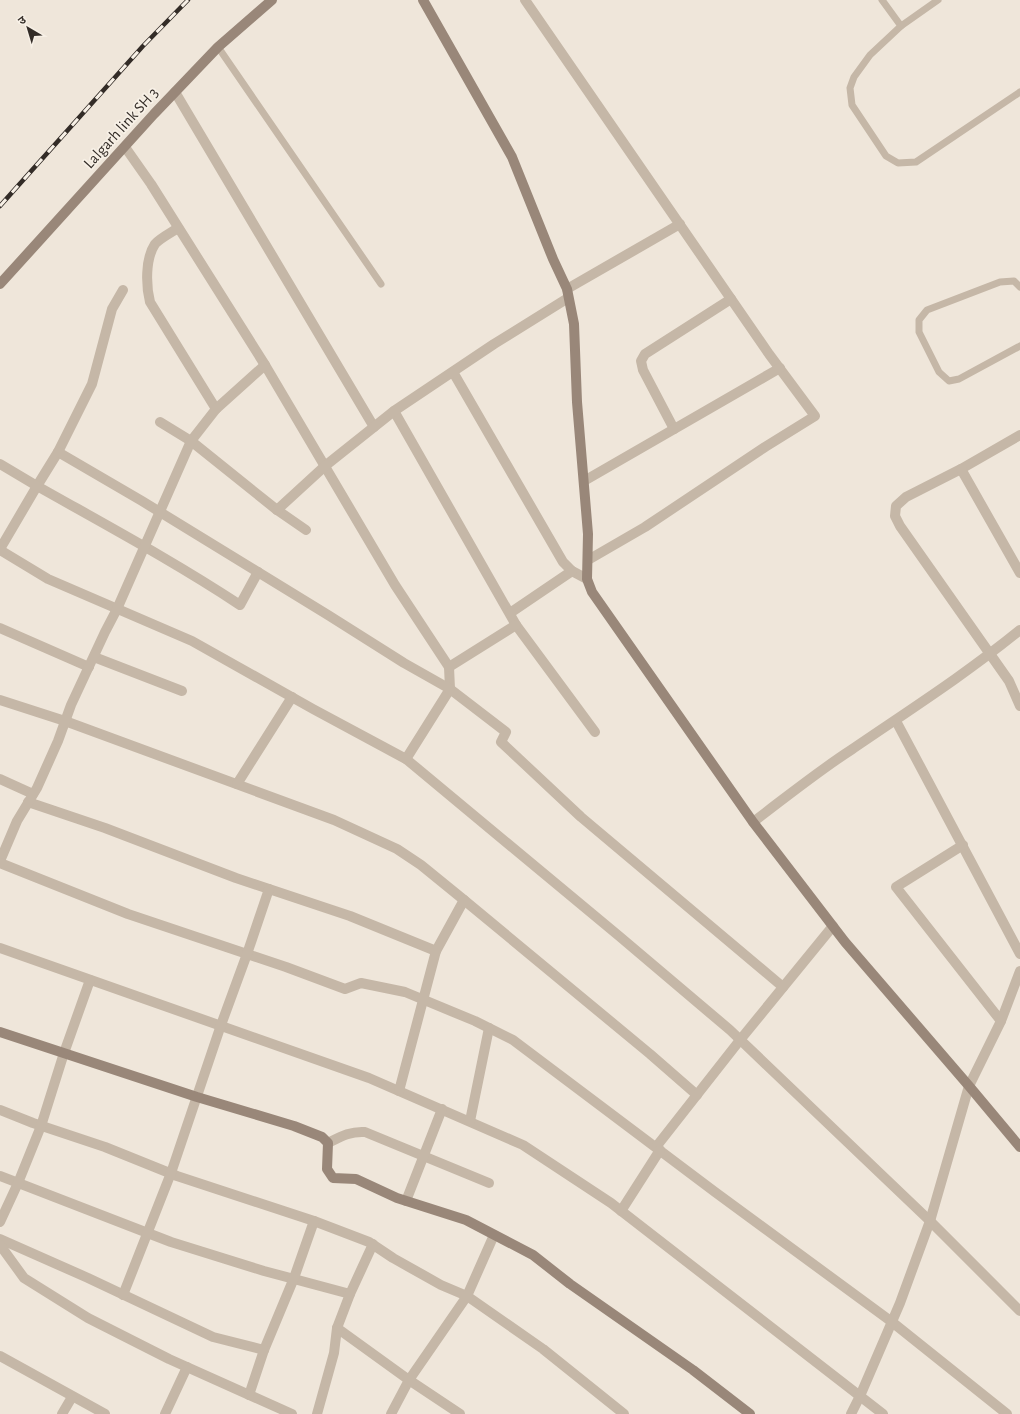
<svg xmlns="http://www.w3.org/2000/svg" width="1020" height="1414" font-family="'Alegreya Sans','Noto Sans Devanagari',sans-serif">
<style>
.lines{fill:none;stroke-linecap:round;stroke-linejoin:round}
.lane{stroke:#c5b7a7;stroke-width:7}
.street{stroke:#c5b7a7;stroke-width:10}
.secondary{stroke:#998779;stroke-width:10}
.rail-casing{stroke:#332c27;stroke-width:4.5}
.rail{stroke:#f7f0e6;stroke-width:3;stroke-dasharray:9;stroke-linecap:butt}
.labels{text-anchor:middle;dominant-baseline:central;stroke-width:3.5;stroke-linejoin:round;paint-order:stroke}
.street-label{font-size:16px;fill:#332c27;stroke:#f7f0e6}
</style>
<rect width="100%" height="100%" fill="#efe6da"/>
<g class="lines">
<g class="lane">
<polyline points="882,0 901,26"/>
<polyline points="938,0 901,26 870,55 854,77 850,88 852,105 886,156 898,163 916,162 1020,92"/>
<polyline points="218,47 381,284"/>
<polyline points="1020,287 1014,281 1000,282 927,310 919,320 919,332 939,372 949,381 959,379 1020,346"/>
</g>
<g class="street">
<polyline points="525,0 769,354 815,416 765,447 645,527 588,560"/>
<polyline points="175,92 374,427"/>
<polyline points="125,147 151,184 265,365 395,585 449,667 450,689 406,759"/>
<path d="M178,228C172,232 159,239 155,244C145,259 146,286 150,302L216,409"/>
<polyline points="567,289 680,224"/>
<path d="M123,290L112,309L92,384L58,452L37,486C106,525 175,562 240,605L258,572"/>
<polyline points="453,372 563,562 572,571 587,579"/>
<polyline points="394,411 516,625 595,732"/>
<polyline points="160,422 191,441 277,510 306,530"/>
<polyline points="674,429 643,370 641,361 645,354 731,299"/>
<polyline points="1020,435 961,469 906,497 896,506 895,516 900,526 1009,681 1020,706"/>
<polyline points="58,452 142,501 328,615 404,663 450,689 506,732 501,742 581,817 783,987"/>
<polyline points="0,464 37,486 0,549"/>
<polyline points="961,469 1020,573"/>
<polyline points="584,481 780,368"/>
<polyline points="277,510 325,466 394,411 494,344 568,298"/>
<polyline points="0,550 48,579 192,641 313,709 406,759 619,936 730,1030 930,1221 1020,1311"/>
<polyline points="510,613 572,571"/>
<polyline points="0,628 89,667"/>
<polyline points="94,657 182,691"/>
<polyline points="449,667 516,625"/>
<polyline points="0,700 65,721 334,820 397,849 421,865 464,900 650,1054 697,1095"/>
<polyline points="896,721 1020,954"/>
<polyline points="0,779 33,794"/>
<polyline points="237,784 292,697"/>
<polyline points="28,802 105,828 236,878 350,916 436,951"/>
<path d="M753,822C785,798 817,772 851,750C908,711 966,674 1020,630"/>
<polyline points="963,845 896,887 1001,1021"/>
<polyline points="0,861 17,821 37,788 58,741 71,705 105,632 117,609 191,441 216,409 265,365"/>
<polyline points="0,863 128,914 286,967 345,989 361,983 405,992 475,1021 513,1040 715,1192 892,1322 1007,1414"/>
<polyline points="0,948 369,1078 523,1145 611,1203 883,1414"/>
<polyline points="399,1091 436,951 464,900"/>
<polyline points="0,1110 33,1123 105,1147 177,1176 314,1221 369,1242 393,1258 441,1285 467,1296 543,1349 624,1414"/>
<polyline points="470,1121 489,1028"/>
<path d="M328,1143C340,1137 350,1131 365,1132L489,1183"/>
<polyline points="656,1147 740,1040 833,926"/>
<polyline points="0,1176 171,1242 264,1271 350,1294"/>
<polyline points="406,1201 442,1109"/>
<polyline points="621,1211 660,1150"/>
<polyline points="0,1222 18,1183 41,1126 64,1053 90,980"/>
<polyline points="0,1239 88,1278 213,1337 264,1350 294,1278 314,1221"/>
<polyline points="0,1245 24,1278 88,1318 169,1359 292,1414"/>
<polyline points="123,1295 171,1173 221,1025 247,954 269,889"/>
<polyline points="337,1328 409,1380 460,1414"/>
<polyline points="0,1356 105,1414"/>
<polyline points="249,1395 264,1350"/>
<polyline points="62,1414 72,1397"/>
<polyline points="165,1414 187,1367"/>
<polyline points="317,1414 334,1353 337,1328 350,1294 373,1244"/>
<polyline points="391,1414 409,1380 467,1296 494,1235"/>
<polyline points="851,1414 860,1396 900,1303 930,1221 969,1086 1001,1021 1020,971"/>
</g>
<g class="secondary">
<polyline points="423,0 512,157 553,259 567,289 574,324 577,402 588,534 587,579 592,592 753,822 845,942 969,1086 1020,1147"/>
<polyline points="0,284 154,114 218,47 272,0"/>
<polyline points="0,1032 197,1097 294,1126 322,1137 328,1143 327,1169 333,1178 356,1179 397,1198 466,1220 533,1255 570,1284 693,1370 750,1414"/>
</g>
<g class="rail-casing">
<polyline id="rail" points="0,206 143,46 188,0"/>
</g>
<use href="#rail" class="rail"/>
</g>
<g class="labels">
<g class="street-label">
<text transform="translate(121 128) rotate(-48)">Lalgarh link SH 3</text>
</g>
</g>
<g transform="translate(28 28) rotate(322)" stroke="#f7f0e6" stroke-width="3" paint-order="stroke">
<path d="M0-3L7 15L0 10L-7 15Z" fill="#332c27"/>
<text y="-6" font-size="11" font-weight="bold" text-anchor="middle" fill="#332c27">उ</text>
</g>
</svg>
